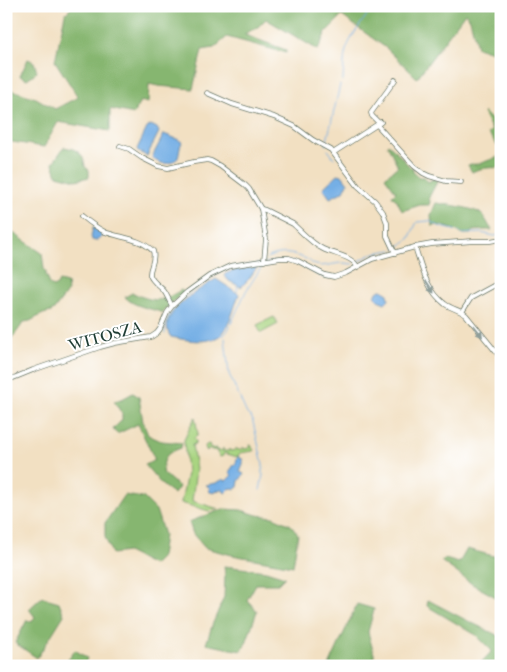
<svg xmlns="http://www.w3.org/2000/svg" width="507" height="672" font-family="'IM FELL French Canon',serif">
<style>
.green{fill:#a9d481;stroke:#64885a}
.forest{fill:#86b66f;stroke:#527a52}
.water{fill:#74afe5;stroke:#4a768c}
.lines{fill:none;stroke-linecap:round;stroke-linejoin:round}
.stream{stroke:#74afe5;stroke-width:1}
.minor-casing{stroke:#697666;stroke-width:5.5}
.minor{stroke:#fff;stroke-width:4}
.oneway{fill:#8f9e9a}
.labels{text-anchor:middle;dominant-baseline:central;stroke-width:4;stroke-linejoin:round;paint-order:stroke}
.street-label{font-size:16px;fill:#1f3d34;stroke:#fff}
</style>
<rect width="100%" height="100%" fill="#fff"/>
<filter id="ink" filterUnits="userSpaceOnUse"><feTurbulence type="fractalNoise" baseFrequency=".02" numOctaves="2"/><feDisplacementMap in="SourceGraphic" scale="10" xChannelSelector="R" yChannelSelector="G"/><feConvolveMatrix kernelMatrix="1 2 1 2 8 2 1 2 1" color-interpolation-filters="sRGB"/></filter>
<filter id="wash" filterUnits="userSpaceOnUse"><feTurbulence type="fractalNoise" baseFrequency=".0096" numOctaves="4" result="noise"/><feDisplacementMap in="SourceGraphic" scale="20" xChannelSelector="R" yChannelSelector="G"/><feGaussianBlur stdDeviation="1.12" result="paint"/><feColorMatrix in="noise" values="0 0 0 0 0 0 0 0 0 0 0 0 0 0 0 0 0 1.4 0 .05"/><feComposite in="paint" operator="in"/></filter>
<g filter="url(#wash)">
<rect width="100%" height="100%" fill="#f2e0c2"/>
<g class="green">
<polygon points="274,317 278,324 261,333 257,325"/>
<polygon points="195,417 198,434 194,439 196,441 195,444 192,445 196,469 192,501 219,509 209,511 181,503 187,473 184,440"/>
<polygon points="208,444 210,445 209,447 215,449 216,447 216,450 222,451 223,448 223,451 229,451 229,449 230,451 236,450 236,448 238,450 243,449 243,447 244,449 250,448 250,445 251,445 254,451 240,453 237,457 224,453 223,456 220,457 217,453 217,451 208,449 207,451 206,450 205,446"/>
</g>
<g class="forest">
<polygon points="73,6 501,6 501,55 477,47 470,19 465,13 417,78 386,48 342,16 326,32 318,50 266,19 258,27 244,34 245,35 286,50 286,53 227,37 214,48 202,50 193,89 158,86 149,84 148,103 140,101 134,114 110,109 110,131 58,122 44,147 6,141 6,88 36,98 55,109 78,97 55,61 65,14"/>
<polygon points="28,59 34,62 37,72 27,79 20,76"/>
<polygon points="484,112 501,130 501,151 488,133 492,130 483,113"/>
<polygon points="388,144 394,149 410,167 413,168 413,172 419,177 424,177 428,182 433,179 438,180 429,197 430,202 429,205 420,205 402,211 397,200 394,198 392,195 396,192 385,177 398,166 389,148 387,145"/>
<path d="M64,147C77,149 84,153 85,167L89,170V177L76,180L57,175L53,163Z"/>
<path d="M501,156V169L500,168C491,167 480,168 472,172L468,165L471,164C479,166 492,158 501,156Z"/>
<path d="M436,203C448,205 470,207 480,213C486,218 488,225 492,230H483L472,231V234H461C457,230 454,230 449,228C443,226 439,224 432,226L431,215Z"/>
<polygon points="6,228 42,253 44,269 46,272 46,276 48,278 48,283 53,287 57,285 59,281 67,283 68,291 54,310 51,312 43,314 30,321 24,322 16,333 6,344"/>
<path d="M181,290L184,292L168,306L163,313C151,308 134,307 125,297L132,293C155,302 160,303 181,290Z"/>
<path d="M133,393L139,397L143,422L148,435L161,441L182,443L181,448C165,454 165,455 162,472L179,487L174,494L163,486L145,465L155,460L138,424L117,434L113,429L122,420V414L114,401L122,399Z"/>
<polygon points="124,495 144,498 156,510 164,535 161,557 153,565 127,552 112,554 105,537 105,523"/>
<polygon points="223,509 241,510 257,515 273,517 291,525 298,534 293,566 232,555 205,548 193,534 189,522"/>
<polygon points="467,549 501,558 501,600 472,584 441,561 445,559 459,563"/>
<polygon points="224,566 266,571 285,577 278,584 256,584 247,600 257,611 246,643 241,651 206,644 213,623 224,597 225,576"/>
<polygon points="42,597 59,602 64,615 37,658 15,643 27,620 32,622 35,617 29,609"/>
<polygon points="428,600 468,621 501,637 501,657 492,666 478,666 492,651 476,635 427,606"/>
<polygon points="357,604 374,609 368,632 375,658 371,666 329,666"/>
<polygon points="75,650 87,658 84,666 66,666 67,661"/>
</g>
<g class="water">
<polygon points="151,125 157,128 159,132 147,156 146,156 138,151 137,149 147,128"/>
<path d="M164,134L177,139L182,142L180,147L178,158C170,165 160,166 152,157Z"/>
<polygon points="338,174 342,175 348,183 344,191 330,198 323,188"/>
<polygon points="93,228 95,228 103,234 101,238 95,241 92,240 91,236"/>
<path d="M257,267L249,279L241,287L229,281L224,275C232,269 247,269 257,267Z"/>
<path d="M216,279L239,294C235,305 230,325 222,334C210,345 185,340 171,337C154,315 200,289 216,279Z"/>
<polygon points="380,290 382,290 388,294 389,299 385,303 378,300 375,297 377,292"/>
<polygon points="239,456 241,459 243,459 243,465 240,472 244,474 239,481 238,487 235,489 233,488 229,489 227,491 227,492 225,493 222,489 215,492 215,493 210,492 209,491 210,488 206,485 216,483 224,479 226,481 232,475 229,472 234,465 235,465 238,457"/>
</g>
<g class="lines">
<g class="stream">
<path d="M343,81C344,71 343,60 346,50C351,35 365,19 373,6"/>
<polyline points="326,145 340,85"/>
<polyline points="328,150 334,158"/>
<polyline points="395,249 409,239 417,222 429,221 441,227 458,231 461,234 481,233 495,236 501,234"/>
<path d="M267,258C282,250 294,254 309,260C316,270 330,264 341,263"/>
<polyline points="357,262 374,253 392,250"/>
<polyline points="343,263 353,264"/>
<polyline points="237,291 238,286"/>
<path d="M165,334C159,309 211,274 231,268C240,266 250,265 259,264L260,266L263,265"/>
<polyline points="220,335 224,335 228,330 246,291 264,263 284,261 293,262 326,279"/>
<polyline points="225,338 229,374 247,414 252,418 263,464 263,475 260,490"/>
</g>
</g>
</g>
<g filter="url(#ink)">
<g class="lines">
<g class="minor-casing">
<g id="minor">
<polyline points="207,93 232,104 274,117 294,126 313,140 331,150 358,186 375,201 383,212 387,223 387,236 395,253"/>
<polyline points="379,123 372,116 371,113 395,80"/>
<polyline points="377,125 414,166 423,173 429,176 446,181 461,182"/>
<polyline points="120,146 129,149 142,158 158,166 168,168 194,162 207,160 211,161 220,166 245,185 249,189 261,209 266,239 264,261"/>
<polyline points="333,153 381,122"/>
<path d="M261,209L265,210L293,224C302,232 312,244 323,249C333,254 351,256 357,266"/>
<path d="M82,216C89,222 97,228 105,232C121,238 140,238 153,251C156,261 149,268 150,275C152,282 160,286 164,291C167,295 169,301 172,306"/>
<path d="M415,247C422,268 426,289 445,304C452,309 460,310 466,315L501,358"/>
<polyline points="462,312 471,298 495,285 501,283"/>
<polyline points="6,381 33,370 100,347 115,343 151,337 157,333 160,329 167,313 172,306 187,292 209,276 230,266 280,258 289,258 298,261 325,275 334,277 346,273 372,259 415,247 432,244 473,241 490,241 501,239"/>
</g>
</g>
<use href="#minor" class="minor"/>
</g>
<defs><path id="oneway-solid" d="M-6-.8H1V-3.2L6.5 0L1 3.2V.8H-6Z" transform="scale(1.25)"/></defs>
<g class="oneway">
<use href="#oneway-solid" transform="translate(430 287) rotate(57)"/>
<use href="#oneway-solid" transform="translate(478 331) rotate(52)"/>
</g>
</g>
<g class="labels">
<g class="street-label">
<text transform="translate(105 336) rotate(-15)">WITOSZA</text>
</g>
</g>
<rect width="507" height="672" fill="none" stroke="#fff" stroke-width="25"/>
</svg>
